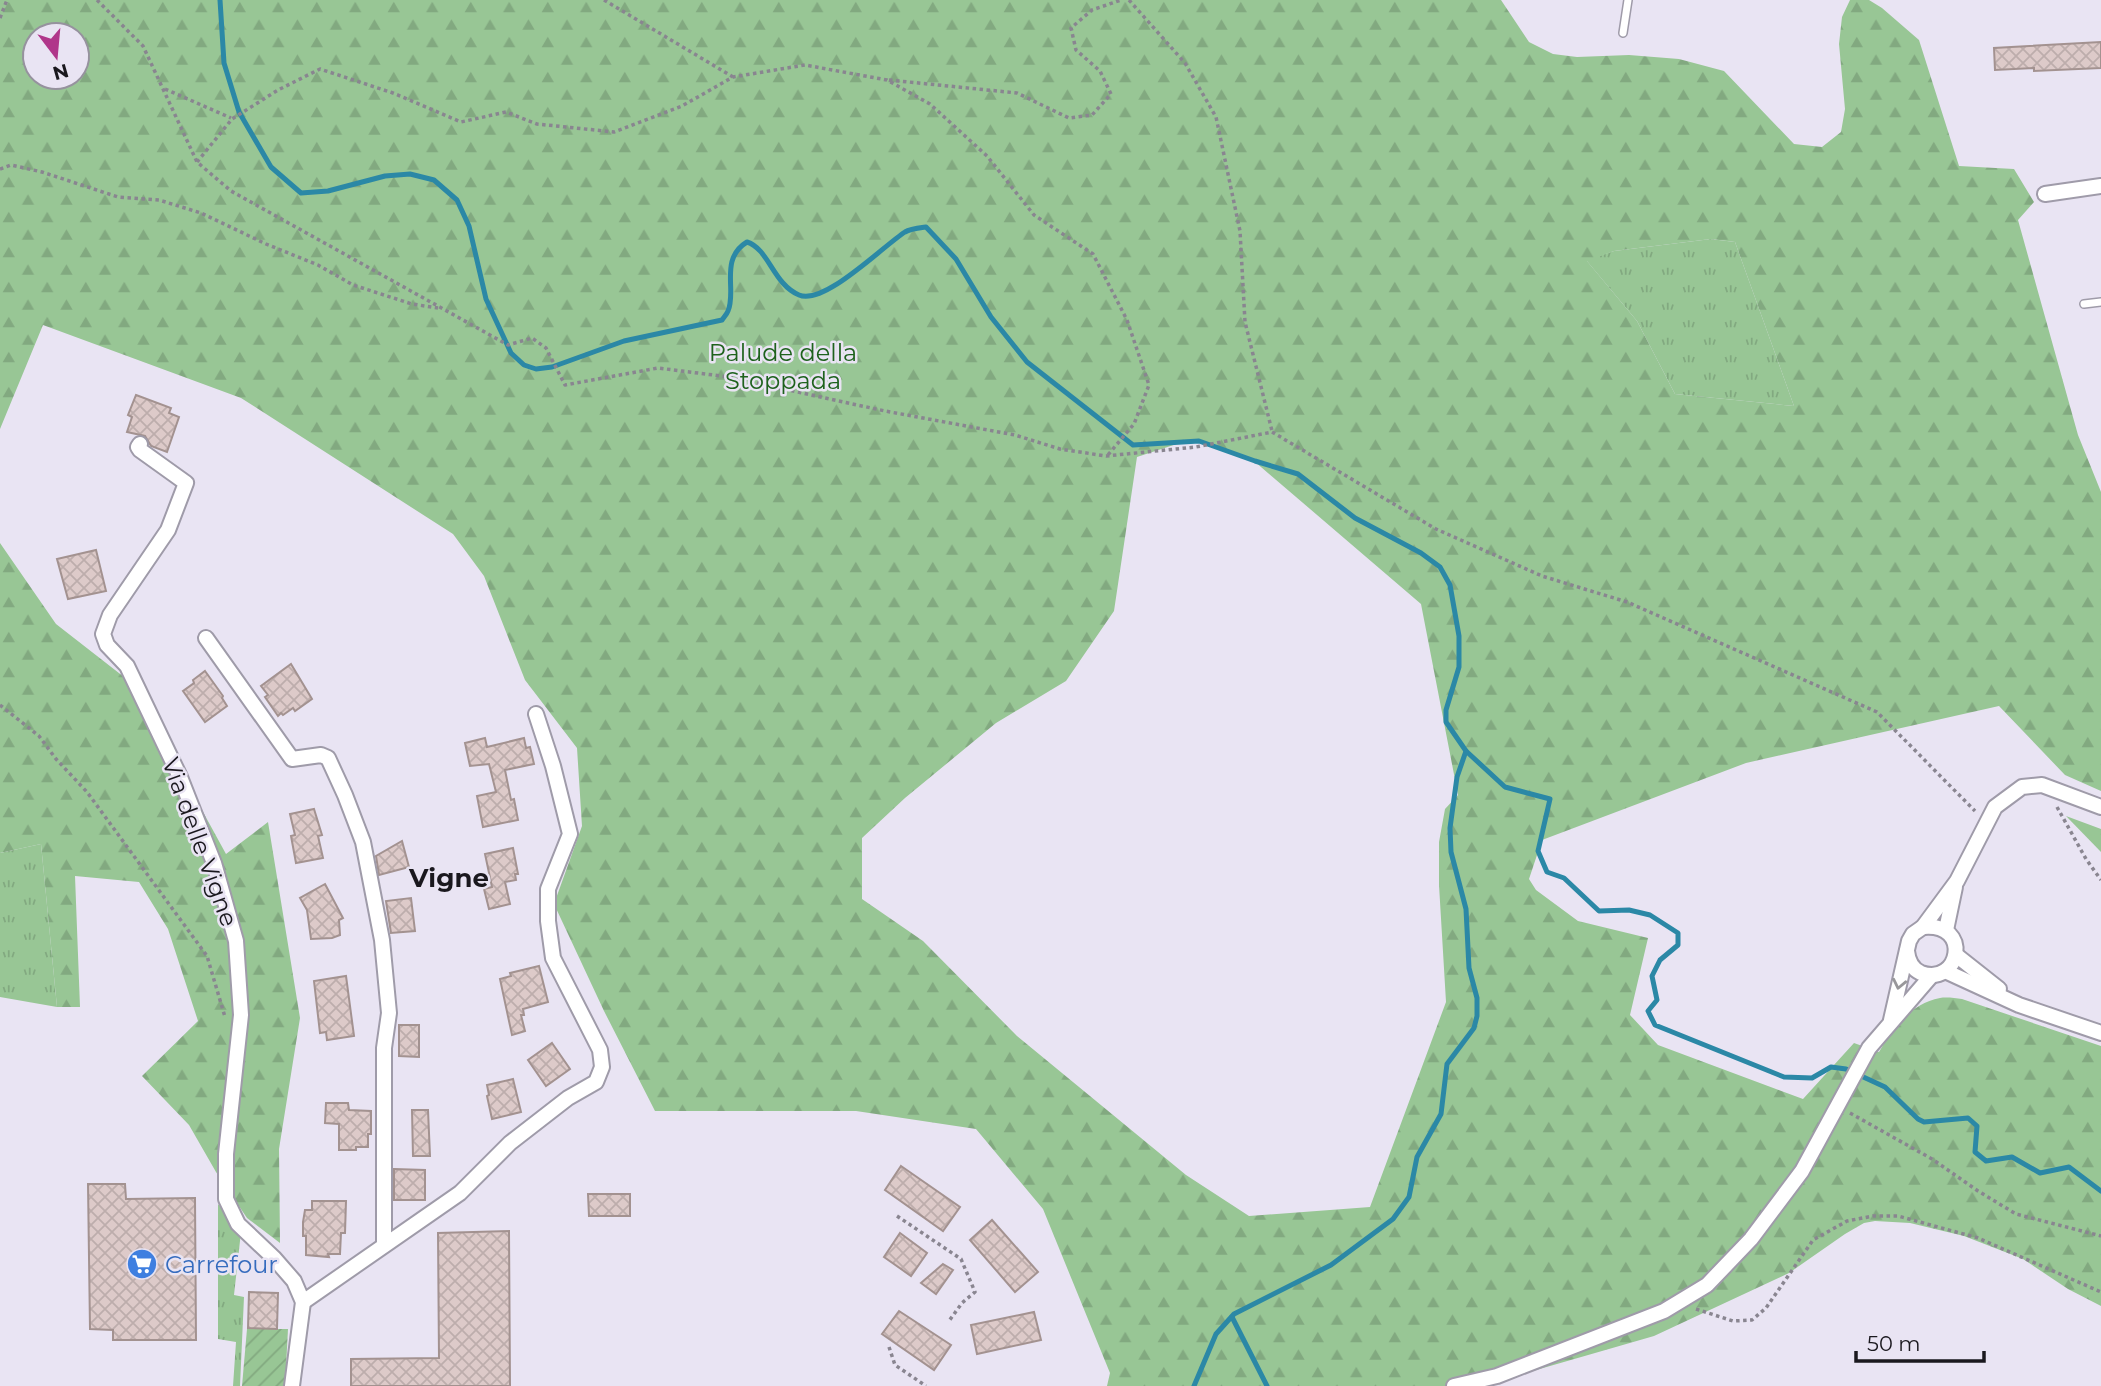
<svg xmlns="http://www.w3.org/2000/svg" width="2101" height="1386" font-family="Montserrat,sans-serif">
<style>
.grass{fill:url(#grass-tufts)}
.forest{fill:url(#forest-firs);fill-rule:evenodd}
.garden{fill:url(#garden-furrows)}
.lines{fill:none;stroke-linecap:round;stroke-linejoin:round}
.stream{stroke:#2b88a6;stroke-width:5}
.building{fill:url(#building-cross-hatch);stroke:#a39290;stroke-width:2}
.lane-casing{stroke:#9f9ba9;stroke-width:10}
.street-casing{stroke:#9f9ba9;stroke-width:18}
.path{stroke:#898590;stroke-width:3.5;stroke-dasharray:3.5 3.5;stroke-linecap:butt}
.lane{stroke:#fff;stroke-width:7}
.street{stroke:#fff;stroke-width:14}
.oneway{stroke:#98979a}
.labels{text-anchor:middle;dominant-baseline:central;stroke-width:5;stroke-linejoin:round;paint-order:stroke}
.park-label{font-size:24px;fill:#1e621d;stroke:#e9e4f3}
.street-label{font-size:24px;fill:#1a181e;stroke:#e9e4f3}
.shop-label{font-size:24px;fill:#366cbe;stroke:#e9e4f3;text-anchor:start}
.neighbourhood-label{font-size:26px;font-weight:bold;fill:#1a181e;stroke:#e9e4f3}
</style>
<defs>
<pattern id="grass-tufts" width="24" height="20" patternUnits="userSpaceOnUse" patternTransform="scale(1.75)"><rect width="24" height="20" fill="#98c695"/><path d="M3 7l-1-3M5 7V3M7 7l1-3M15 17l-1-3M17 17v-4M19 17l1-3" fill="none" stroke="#82a980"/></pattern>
<pattern id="forest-firs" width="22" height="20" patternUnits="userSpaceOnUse" patternTransform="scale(1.75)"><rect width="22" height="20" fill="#98c695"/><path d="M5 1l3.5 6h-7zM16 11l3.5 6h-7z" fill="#82a980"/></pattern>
<pattern id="garden-furrows" width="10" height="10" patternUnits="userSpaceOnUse" patternTransform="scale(1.75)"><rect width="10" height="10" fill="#98c695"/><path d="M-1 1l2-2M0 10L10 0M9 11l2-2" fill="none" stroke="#82a980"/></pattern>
<pattern id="building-cross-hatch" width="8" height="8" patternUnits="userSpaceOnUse" patternTransform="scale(1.75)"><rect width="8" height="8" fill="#ddcac9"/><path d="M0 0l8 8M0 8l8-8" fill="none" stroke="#bdadac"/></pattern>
</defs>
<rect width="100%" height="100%" fill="#e9e4f3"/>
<g class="grass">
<polygon points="1711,239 1735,242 1794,406 1675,394 1637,321 1586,260 1614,251"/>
<polygon points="41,844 57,1007 0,997 0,853"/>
<polygon points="218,1204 241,1232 234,1295 244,1297 240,1386 233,1386 236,1342 218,1339"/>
</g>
<g class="forest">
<path d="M0,0H1501L1529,42L1553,54L1577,57L1629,55L1679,59L1724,71L1794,144L1822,147L1841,132L1845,109L1839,44L1842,17L1850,0H1869L1882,8L1919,40L1959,166L2014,169L2034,202L2018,220L2078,435L2101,492V791L2065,775L1999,706L1746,763L1542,840L1529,879L1536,890L1578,921L1648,938L1630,1015L1658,1045L1803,1099L1854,1043L1879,1052C1893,1028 1910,1004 1940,998C1946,997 1955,998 1962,999L2101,1046V1306L2068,1289L2023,1259L1964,1236L1910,1223L1875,1221L1864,1223L1845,1234L1789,1273L1654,1336L1481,1386H1107L1110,1373L1043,1209L976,1129L856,1111H655L604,1011L554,904L582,826L577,748L525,680L484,576L453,534L241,398L43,325L0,429ZM35,35H77V77H35ZM1711,239L1735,242L1794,406L1675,394L1637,321L1587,261L1614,251ZM1192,439L1254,461L1421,604L1458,795L1445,809L1439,842V885L1446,1002L1370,1207L1249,1216L1186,1175L1017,1036L923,941L862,899V838L905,798L996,723L1066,681L1114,611L1137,457Z"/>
<polygon points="0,543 56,624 133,684 226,854 268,822 300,1018 279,1149 280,1243 247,1218 216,1172 189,1125 142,1076 198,1021 168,929 139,882 75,876 80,1007 57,1007 41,844 0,853"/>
<polygon points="2066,816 2101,829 2101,852"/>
</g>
<polygon class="garden" points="247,1329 288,1329 285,1386 242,1386"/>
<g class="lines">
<g class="stream">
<path d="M220,0L224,63L239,112L271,167L301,193L328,191L385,176L410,174L434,180L457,200L469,226L486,299L511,353L524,365L536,369L552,367L624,341L722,320C724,317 727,314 728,311C737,291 719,259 747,242C769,249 773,284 799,295C824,306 883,246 905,232C910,229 919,228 926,227L956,259L991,317L1027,362L1133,445L1199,441L1255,461L1298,474L1355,518L1421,553L1440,567L1450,585L1459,636V667L1446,710V722L1466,751L1505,787L1550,799L1538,851L1547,872L1564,878L1599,911L1629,910L1650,915L1678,933V945L1660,960L1652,976L1657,1000L1648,1011L1655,1025L1784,1077L1812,1078L1831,1067L1846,1069L1885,1087L1918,1119L1924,1122L1968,1118L1977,1126L1975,1152L1986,1161L2012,1157L2040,1173L2069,1167L2101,1191"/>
<polyline points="1232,1317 1267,1386"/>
<polyline points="1194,1386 1216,1334 1234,1314 1331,1265 1393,1219 1409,1197 1417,1157 1441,1114 1447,1064 1474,1028 1477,1016 1477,998 1469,968 1466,909 1451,852 1450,828 1457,777 1466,751"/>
</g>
</g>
<g class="building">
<polygon points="2101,42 2101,68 2034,71 2034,68 1995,70 1994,48"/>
<polygon points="136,395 171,408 169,413 179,417 167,452 151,446 145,436 127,432 132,417 128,415"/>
<polygon points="96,550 106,591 68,599 57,559"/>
<polygon points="291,664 312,699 295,711 293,708 283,715 281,713 278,716 265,697 268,695 261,686"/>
<polygon points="205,671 223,696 222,698 227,706 205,722 183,691 194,683 193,680"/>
<polygon points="485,738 487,747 524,738 526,748 530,747 534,764 505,770 511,800 514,799 518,820 483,827 477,796 496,792 489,764 470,766 465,743"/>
<polygon points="314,809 322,835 318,836 323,858 296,863 291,836 295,835 290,814"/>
<polygon points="402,841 409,867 379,875 376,856"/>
<polygon points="513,848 518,874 515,874 516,880 505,882 510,904 489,909 484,889 492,887 485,854"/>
<polygon points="325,884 343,918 339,920 340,935 332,938 311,939 307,910 300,898"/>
<polygon points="411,898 415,931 391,933 386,901"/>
<polygon points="539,966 548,1002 523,1009 524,1015 521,1015 525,1031 512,1035 500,979 511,976 510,973"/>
<polygon points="346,976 354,1036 327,1040 326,1032 320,1033 314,981"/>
<polygon points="399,1025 419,1025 419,1057 399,1056"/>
<polygon points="552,1043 570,1069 546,1086 528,1060"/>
<polygon points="513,1079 521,1112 492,1119 487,1096 489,1095 487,1085"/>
<polygon points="326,1103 348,1103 349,1110 371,1111 371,1134 368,1134 368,1147 356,1147 356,1150 339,1150 339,1124 325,1123"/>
<polygon points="412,1110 428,1110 430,1156 413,1156"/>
<polygon points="901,1166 960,1207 943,1231 885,1190"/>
<polygon points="394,1169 425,1170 425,1200 394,1200"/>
<polygon points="88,1184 125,1184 126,1199 195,1198 196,1340 113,1340 113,1330 90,1329"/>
<polygon points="588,1194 630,1194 630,1216 589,1216"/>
<polygon points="312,1201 346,1201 345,1233 341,1233 340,1254 328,1254 329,1257 306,1255 306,1236 303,1236 303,1222 305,1210 312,1210"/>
<polygon points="992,1220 1038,1272 1015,1292 970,1240"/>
<polygon points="509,1231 510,1386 351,1386 351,1359 439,1358 438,1233"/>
<polygon points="900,1233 927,1253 911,1276 884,1257"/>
<polygon points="943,1264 953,1270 936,1294 921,1283"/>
<polygon points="249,1292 278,1293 277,1329 248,1328"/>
<polygon points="899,1311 951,1345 934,1370 882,1334"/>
<polygon points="1034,1312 1041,1340 977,1354 971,1325"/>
</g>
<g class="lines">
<g class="lane-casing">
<g id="lane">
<polyline points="1623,33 1628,0"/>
<polyline points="2084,304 2101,302"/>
</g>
</g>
<g class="street-casing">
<g id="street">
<polyline points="2045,194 2101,186"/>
<polyline points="140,444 138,447 140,450 186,483 168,530 110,615 103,634 107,645 127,666 180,777 214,863 236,941 241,1015 226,1154 226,1199 238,1224 274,1258 294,1281 303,1302 292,1386"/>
<polyline points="206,638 292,759 321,755 328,758 345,795 363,842 382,940 389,1013 384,1048 384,1245"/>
<polyline points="1946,930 1955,887"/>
<path d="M1907,951C1908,960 1912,969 1921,973C1960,987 1973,922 1923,927"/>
<polyline points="1956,955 1999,989"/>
<polyline points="1945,971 2019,1005 2101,1033"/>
<polyline points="1891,1020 1909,941 1913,934 1923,927 1957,881 1995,807 2022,787 2042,785 2101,807"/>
<polyline points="303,1302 460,1193 510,1143 568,1098 596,1082 602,1067 600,1050 553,958 548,921 548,889 570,834 553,766 536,714"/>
<polyline points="1454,1386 1497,1376 1664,1311 1707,1285 1751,1239 1802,1171 1869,1048 1932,975"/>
</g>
</g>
<g class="path">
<polyline points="97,0 143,46 197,162 231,191 508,345 532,338 546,348 565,385 658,368 729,377 885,411 1015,435 1060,449 1106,456 1196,447 1272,432 1436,529 1542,576 1627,602 1877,712 1975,811"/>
<polyline points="604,0 733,77"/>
<polyline points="1129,0 1185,63 1216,117 1240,231 1245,322 1272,431"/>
<polyline points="0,18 7,0"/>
<polyline points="889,80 1017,93 1069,118 1092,115 1111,94 1100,71 1076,50 1071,28 1092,10 1121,0"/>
<polyline points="165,89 231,118"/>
<polyline points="197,162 232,119 278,90 320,69 393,93 461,122 506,112 537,124 614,132 682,106 733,77 805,65 887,80 930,104 987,156 1034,215 1093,254 1127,320 1149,385 1134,424 1107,456"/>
<polyline points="0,169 11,165 42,172 118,197 159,200 201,213 266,244 318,265 353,285 412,304 438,308"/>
<polyline points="0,705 39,736 56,759 87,792 207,956 225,1017"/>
<polyline points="2057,807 2086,859 2101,880"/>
<polyline points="1850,1113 1932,1159 1978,1191 2016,1214 2101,1236"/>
<polyline points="897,1216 961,1259 975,1292 962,1303 949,1321"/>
<polyline points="1696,1309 1733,1321 1752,1320 1766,1308 1813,1240 1847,1221 1873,1216 1898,1216 1978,1238 2101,1292"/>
<polyline points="889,1347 895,1365 926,1386"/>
</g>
<use href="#lane" class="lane"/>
<use href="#street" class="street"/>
</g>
<defs><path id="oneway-chevron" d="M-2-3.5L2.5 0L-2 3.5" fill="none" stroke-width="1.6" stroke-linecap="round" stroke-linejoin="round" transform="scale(1.75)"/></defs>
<use class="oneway" href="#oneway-chevron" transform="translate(1899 984) rotate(102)"/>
<defs>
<g id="supermarket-disc" transform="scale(1.575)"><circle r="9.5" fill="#3f7fe0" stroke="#e9e4f3"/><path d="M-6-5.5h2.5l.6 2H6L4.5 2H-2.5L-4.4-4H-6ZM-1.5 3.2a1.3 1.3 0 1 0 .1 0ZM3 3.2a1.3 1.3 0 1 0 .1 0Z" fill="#fff"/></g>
</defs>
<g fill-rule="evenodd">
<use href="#supermarket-disc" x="142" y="1264"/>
</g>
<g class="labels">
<g class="park-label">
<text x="783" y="352">Palude della<tspan x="783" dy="28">Stoppada</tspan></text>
</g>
<g class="street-label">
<text transform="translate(200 842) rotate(70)">Via delle Vigne</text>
</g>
<g class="shop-label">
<text x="165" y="1264">Carrefour</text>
</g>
<g class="neighbourhood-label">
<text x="449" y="878">Vigne</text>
</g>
</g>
<g transform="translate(56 56) rotate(164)"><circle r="33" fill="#e9e4f3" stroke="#96929e" stroke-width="2"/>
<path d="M0-5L12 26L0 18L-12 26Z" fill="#b0368a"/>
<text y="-10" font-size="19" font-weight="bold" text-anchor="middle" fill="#1a181e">N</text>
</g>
<path d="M1856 1351v10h128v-10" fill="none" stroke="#1a181e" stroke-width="3.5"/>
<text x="1867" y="1351" font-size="21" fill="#1a181e" stroke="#e9e4f3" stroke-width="5" paint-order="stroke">50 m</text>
</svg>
